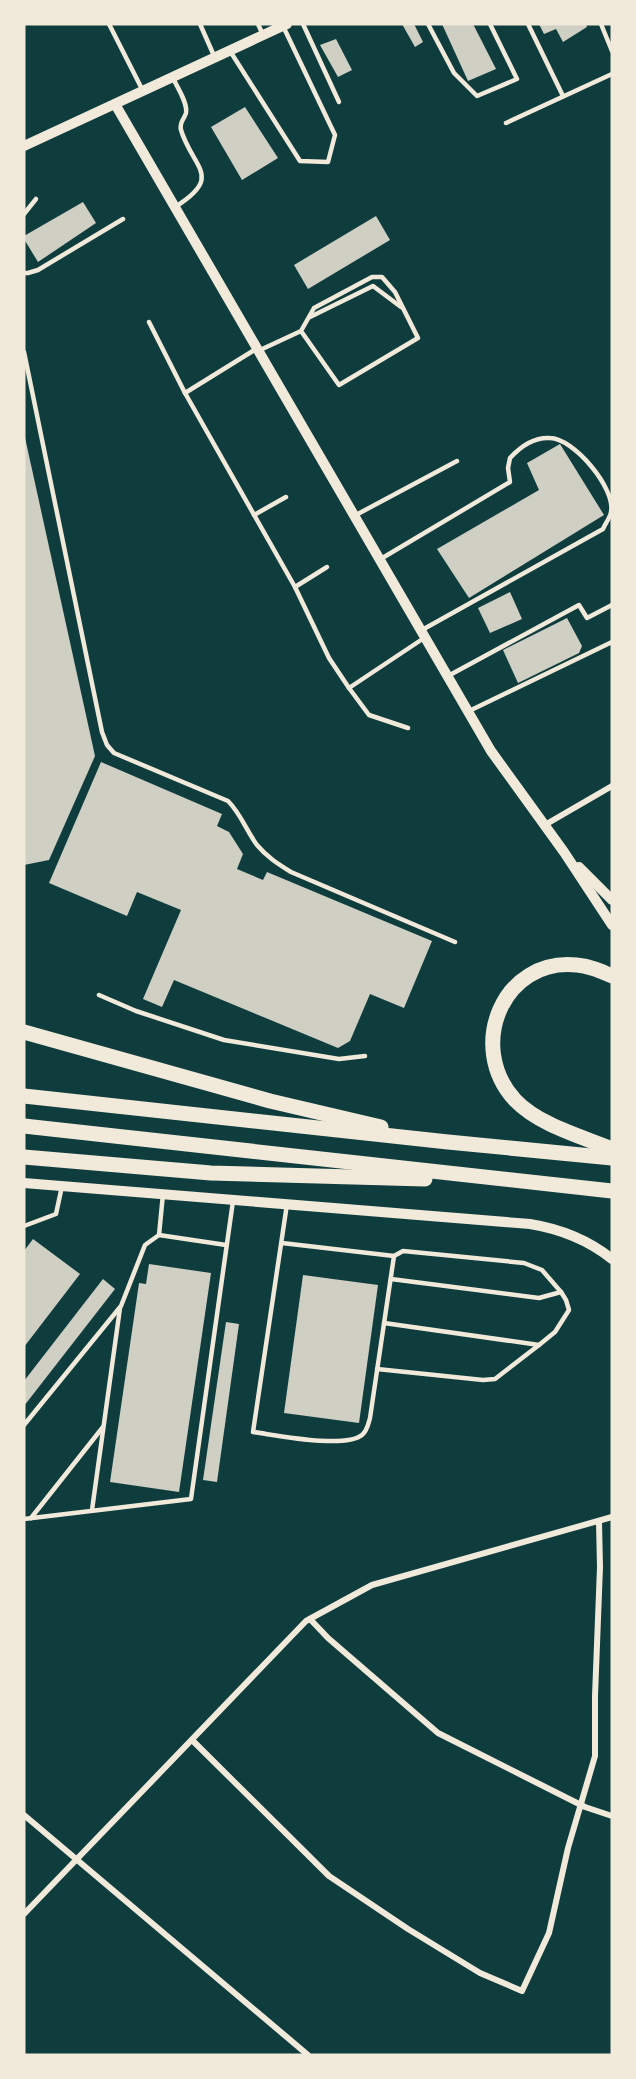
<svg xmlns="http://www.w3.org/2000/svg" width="636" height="2079" font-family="Barlow,sans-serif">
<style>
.building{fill:#cfcfc3}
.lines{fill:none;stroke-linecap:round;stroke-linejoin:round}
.service{stroke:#f1e9da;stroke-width:4.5}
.minor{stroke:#f1e9da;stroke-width:6}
.tertiary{stroke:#f1e9da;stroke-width:10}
.trunk{stroke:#f1e9da;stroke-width:15}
</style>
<rect width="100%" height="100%" fill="#0f3d3e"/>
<g class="building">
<polygon points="402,24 414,24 423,42 415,47"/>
<polygon points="442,24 473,24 496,69 468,81"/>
<polygon points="539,24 586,24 587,27 563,42 556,29 544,34"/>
<polygon points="336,39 352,70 338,77 320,45"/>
<polygon points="245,107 278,158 242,180 211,127"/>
<polygon points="83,202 96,223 38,262 24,239 24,236"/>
<polygon points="376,216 390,240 308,289 294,265"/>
<polygon points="24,433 95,756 49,860 24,865"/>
<polygon points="560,444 604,515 469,598 437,549 539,490 527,463"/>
<polygon points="510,592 522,619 490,633 478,608"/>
<polygon points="567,618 582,646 579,653 518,683 503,650"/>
<polygon points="101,762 222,814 217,826 229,832 243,854 237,869 263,880 267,872 432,941 404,1008 370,994 350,1041 338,1048 174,980 162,1007 143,999 181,910 137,892 127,916 49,883"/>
<polygon points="33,1239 80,1274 24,1347 24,1251"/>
<polygon points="149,1264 211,1273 179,1492 110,1482 139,1283 146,1284"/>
<polygon points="303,1275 378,1285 359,1423 284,1413"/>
<polygon points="103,1279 115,1289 24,1406 24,1381"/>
<polygon points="226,1322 239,1324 217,1482 203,1480"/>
</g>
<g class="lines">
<g class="service">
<polyline points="109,24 143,91"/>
<polyline points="200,24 215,58"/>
<polyline points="258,24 263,35"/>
<polyline points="303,24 339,102"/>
<polyline points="428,24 454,73 477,96 517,79 490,24"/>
<polyline points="528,24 563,96"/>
<polyline points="601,24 612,51"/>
<polyline points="230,51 300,161 328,162 335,135 283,26"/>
<path d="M173,78C177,87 188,103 186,113C184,120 179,122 181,130C193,169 224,176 175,207"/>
<polyline points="506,123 612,74"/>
<polyline points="24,214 36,199"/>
<polyline points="24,273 28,273 38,270 123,219"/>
<polyline points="310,317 373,286 401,307"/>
<polyline points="149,322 185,393 295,587 329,658 349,688 369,715 408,728"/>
<polyline points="258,351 301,331 314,308 372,277 382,277 395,292 418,338 339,385 301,331"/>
<path d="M24,352L102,732L107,745L114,753L228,801C241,814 246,830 257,845C267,857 278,864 291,872L455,942"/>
<polyline points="185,393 256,349"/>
<polyline points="254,515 286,497"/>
<polyline points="354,516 457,461"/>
<path d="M379,560L510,482L508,468L510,458C520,447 534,437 550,438C573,438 616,488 611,512C610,518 605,524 603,529L422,630"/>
<polyline points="295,587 327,567"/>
<polyline points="448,676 579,605 587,618 612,605"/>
<polyline points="349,688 424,638"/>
<polyline points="467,712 612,642"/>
<polyline points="99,995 136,1011 224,1040 339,1059 365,1056"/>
<polyline points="24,1226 56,1214 62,1186"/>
<polyline points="159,1235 226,1245"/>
<path d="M282,1243L394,1256L370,1418C368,1425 367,1431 362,1435C344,1449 276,1435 253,1432L287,1204"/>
<polyline points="394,1256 403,1251 524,1263 542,1270 561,1292"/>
<polyline points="384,1323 539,1345 555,1332 569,1310 566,1300 561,1292 539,1298 391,1279"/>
<polyline points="377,1369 483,1380 495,1379 539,1345"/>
<polyline points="24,1425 121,1306 145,1245 159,1235 163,1194"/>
<polyline points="92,1510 120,1308"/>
<polyline points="31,1518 103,1427"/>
<polyline points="24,1519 191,1499 233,1201"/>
</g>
<g class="minor">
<polyline points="543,826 612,786"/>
<polyline points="310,1619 328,1638 438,1733 585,1807 612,1816"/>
<polyline points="192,1740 329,1876 408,1929 480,1973 522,1991 549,1933 568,1848 595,1756 595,1696 600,1567 599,1522"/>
<polyline points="24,1815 308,2055"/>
<polyline points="24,1914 306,1621 372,1585 612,1517"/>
</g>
<g class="tertiary">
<polyline points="115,104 491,751 564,852 612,925"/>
<polyline points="24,146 287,24"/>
<polyline points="579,867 612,900"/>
<path d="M24,1183L530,1224C561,1229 587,1239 612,1259"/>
</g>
<g class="trunk">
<path d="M612,976C601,971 590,966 577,965C503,957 466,1047 515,1100C539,1125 580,1136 612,1149"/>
<polyline points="24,1032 270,1101 381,1127"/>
<polyline points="24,1096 448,1142 612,1158"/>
<polyline points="24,1126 612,1191"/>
<polyline points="24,1157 211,1173 425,1179"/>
</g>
</g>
<rect width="636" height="2079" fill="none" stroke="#f1e9da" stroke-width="51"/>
</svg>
